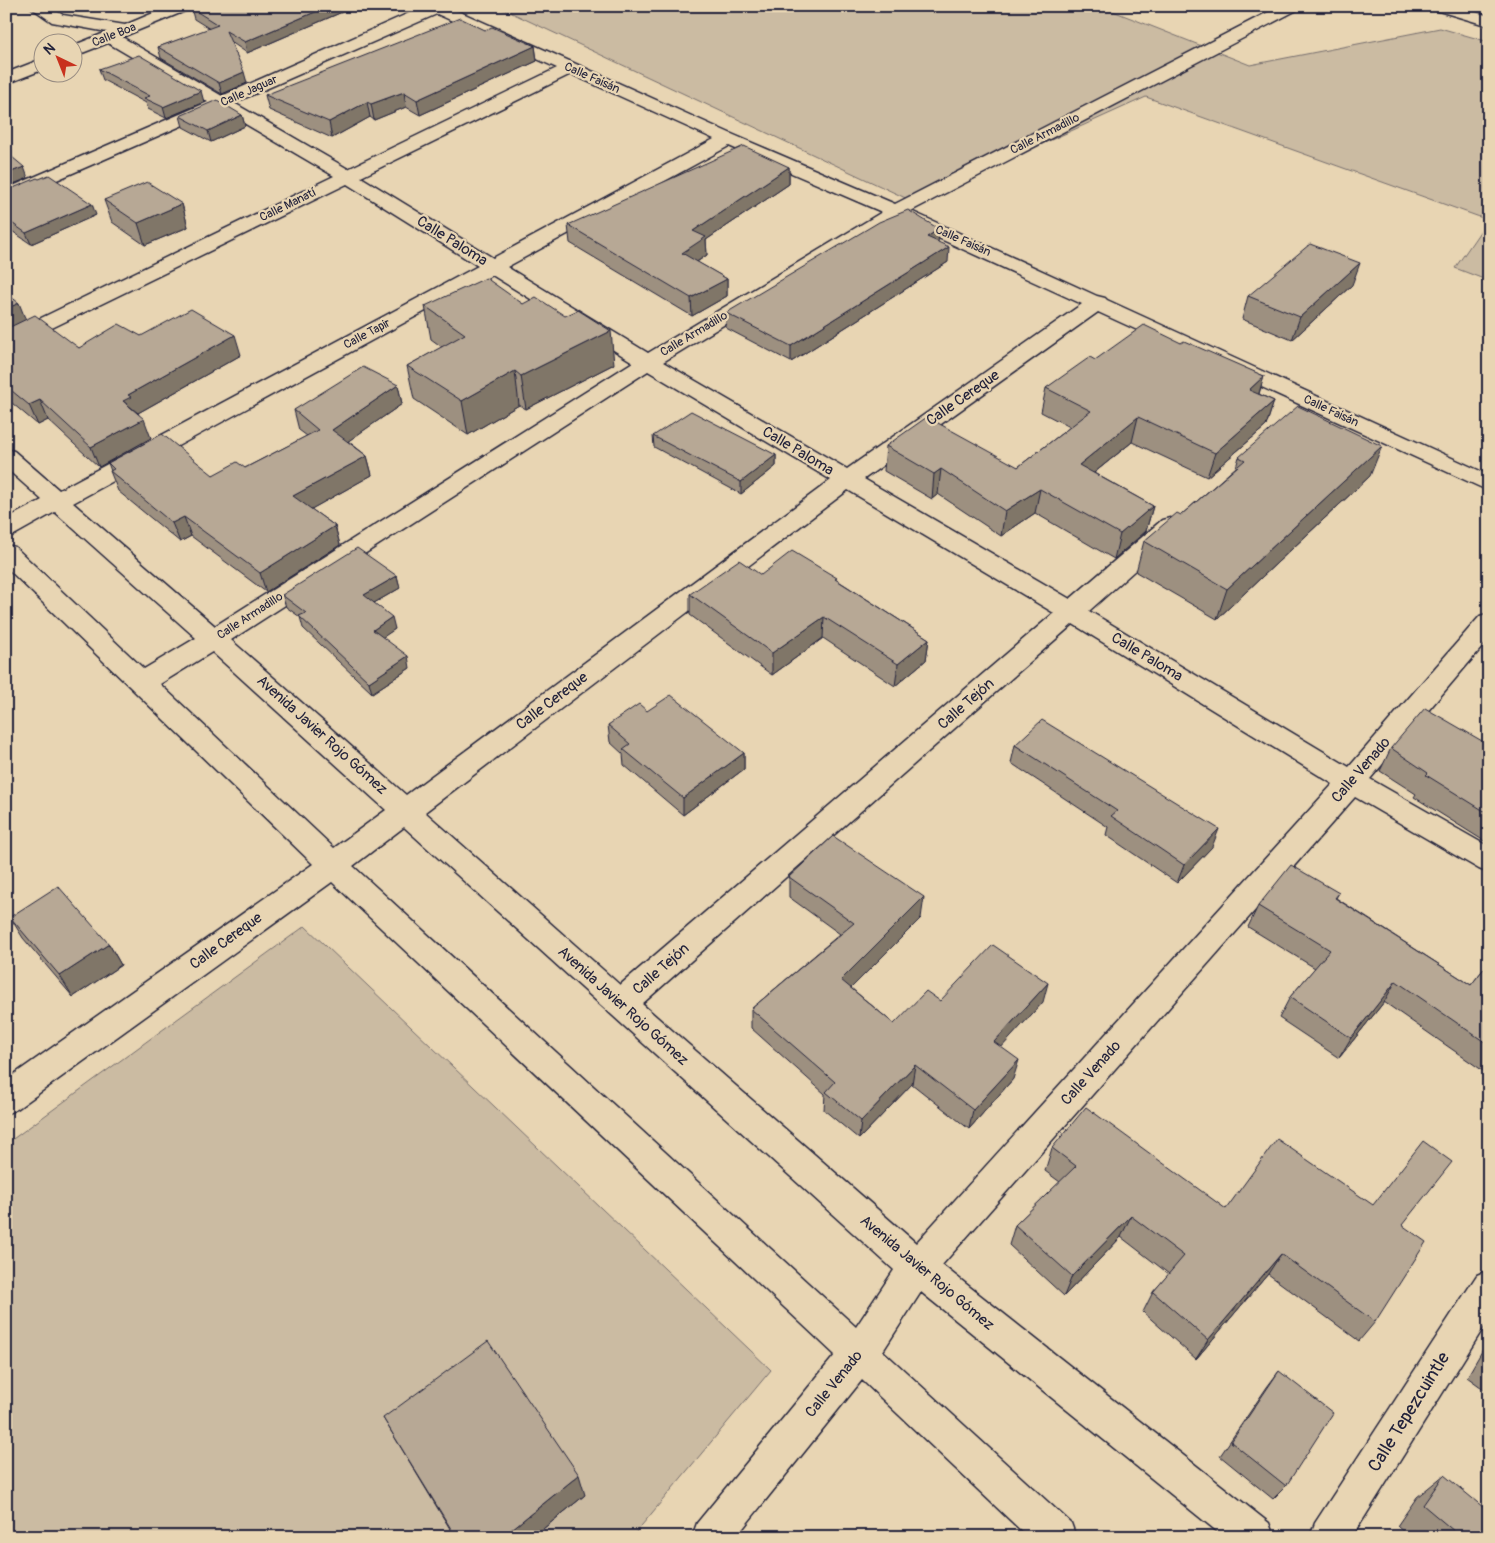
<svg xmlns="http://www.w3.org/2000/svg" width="1495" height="1543" font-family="Pangolin,sans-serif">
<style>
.green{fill:#cbbba2;stroke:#766e6e}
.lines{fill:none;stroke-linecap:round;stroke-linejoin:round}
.street-casing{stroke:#22223b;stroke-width:3}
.street{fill:#e8d5b3;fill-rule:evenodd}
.wall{fill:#9d9080;stroke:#22223b}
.shaded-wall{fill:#807668;stroke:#22223b}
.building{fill:#b7a895;stroke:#22223b}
.labels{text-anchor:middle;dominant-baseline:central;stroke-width:4.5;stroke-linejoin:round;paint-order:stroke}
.far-street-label{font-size:12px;fill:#22223b;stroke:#e8d5b3}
.street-label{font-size:15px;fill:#22223b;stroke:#e8d5b3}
.near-street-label{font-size:18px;fill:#22223b;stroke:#e8d5b3}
</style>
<rect width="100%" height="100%" fill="#e8d5b3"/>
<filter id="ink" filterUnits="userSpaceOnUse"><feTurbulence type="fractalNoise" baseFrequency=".02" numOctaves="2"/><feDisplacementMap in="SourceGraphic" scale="10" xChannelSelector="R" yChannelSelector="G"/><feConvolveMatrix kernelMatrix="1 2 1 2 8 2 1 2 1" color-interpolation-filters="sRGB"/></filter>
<g filter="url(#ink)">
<g class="green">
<polygon points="497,6 1100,6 1250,65 1440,28 1489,42 1489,281 1455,268 1488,220 1146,97 914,202"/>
<polygon points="305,926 771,1370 632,1537 6,1537 6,1144"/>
</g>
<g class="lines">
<g class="street-casing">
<g id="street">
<path d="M29,6H48L63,15L125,25L170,6H192L190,9L122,37L222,96L425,6H447L734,135L895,204L1280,6H1301L1299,9L911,211L1097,296L1105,298L1107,300L1489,475V491L1098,312L864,479L1070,599L1162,520L1170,518L1178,520L1182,526L1178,532L1089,611L1349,767L1480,616L1489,613V639L1370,779L1489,847V873L1479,869L1355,797L942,1265L1269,1523L1274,1537H1224L921,1292L883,1351L1071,1523L1076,1537H1028L862,1380L736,1537H692L697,1523L835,1355L332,882L17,1109L6,1114V1080L313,864L6,567V545L15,547L144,669L196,638L55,512L14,535L6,537V519L42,500L6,468V449L14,451L59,490L478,266L347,184L13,347L6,349V335L334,176L220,109L6,202V189L208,102L108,43L72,57V46L107,32L52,22ZM437,14L557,68L348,169L234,103ZM571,74L714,139L493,258L361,177ZM729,146L882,212L648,353L507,267ZM897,219L1082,304L847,469L663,362ZM492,275L633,362L215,626L73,503ZM648,371L831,480L406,795L231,640ZM848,490L1054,613L620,985L425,812ZM1073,624L1333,784L916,1243L642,1004ZM212,652L386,810L334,848L160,684ZM404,827L894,1270L856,1327L353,866Z"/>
<polygon points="1430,6 1456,6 1489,16 1489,26 1432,9"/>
<polygon points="42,59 42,70 6,84 6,73"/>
<polygon points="1489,1270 1489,1319 1352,1537 1310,1537 1315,1523 1477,1275"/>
</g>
</g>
<use href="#street" class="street"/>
</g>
<g class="wall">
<polygon points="197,6 356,6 247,53 231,42 247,83 222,94 161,58 158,47 210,29 194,19 191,8"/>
<polygon points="485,30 535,46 537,61 420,115 406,107 374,120 370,117 332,138 269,110 265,95"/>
<polygon points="99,69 204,102 166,118 148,109 146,103 103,80"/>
<polygon points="242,115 245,126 211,142 183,127 180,116"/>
<polygon points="789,167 789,184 706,240 707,255 697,262 727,279 727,296 692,316 570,243 568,225"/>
<polygon points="6,191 96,215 31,244 6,227"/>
<polygon points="104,200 182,204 188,227 145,245 112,222"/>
<polygon points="948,262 791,362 726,328 726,313"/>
<polygon points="1352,285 1292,340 1242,319 1248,296"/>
<polygon points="6,293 26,319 79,348 141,336 241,355 138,413 151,438 99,467 48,420 38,425 6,398"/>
<polygon points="523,304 614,364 526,409 519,405 468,435 414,399 407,366 442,347 431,339 425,306"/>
<polygon points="1181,343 1264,376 1259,394 1274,401 1266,426 1207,477 1132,442 1094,473 1153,506 1146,531 1114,559 1035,513 1001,536 938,494 932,499 884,471 886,446 1018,467 1070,427 1041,412 1046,388 1095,360"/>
<polygon points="398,385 402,404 348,441 367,456 372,475 311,509 335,526 340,545 266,592 191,536 180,542 118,491 110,471 111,471 108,463 213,475 245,468 307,436 299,430 294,410"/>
<polygon points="653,436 776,455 776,466 741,494 654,447"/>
<polygon points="1239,457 1370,476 1217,619 1136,572 1144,541 1181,515 1236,467"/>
<polygon points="761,575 837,580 929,639 926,660 895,686 823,638 772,675 690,615 690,594"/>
<polygon points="397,576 400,588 374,603 395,629 382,637 410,668 372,693 303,628 300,617 286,607 282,595"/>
<polygon points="647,711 744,753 744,769 683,815 624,765 623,754 610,742 608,725"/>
<polygon points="1015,745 1212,847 1177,883 1106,835 1108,827 1011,763"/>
<polygon points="1489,745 1489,844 1414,797 1416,794 1380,771 1391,748"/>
<polygon points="789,877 921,918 851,988 894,1024 940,1001 1043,1002 1001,1047 1013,1079 969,1129 912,1084 859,1139 824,1110 825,1094 751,1028 751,1009 840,934 789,897"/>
<polygon points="1339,893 1336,898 1471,985 1489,962 1489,1075 1384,1002 1339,1058 1279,1018 1290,997 1315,968 1248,927 1258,906"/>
<polygon points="10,917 109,944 121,965 73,997 23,938"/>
<polygon points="1052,1148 1226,1209 1402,1225 1375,1322 1359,1341 1268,1274 1196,1359 1143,1312 1153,1292 1169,1274 1121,1237 1064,1296 1009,1245 1015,1225 1060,1182 1045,1171"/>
<polygon points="1489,1339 1489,1393 1467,1377"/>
<polygon points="1279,1371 1286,1486 1273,1499 1220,1456 1267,1387"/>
<polygon points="383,1418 585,1495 533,1537 455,1537"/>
<polygon points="1444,1475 1489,1537 1409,1537 1397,1526 1417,1497"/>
</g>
<g class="shaded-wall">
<polygon points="329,6 356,6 247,53 245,42"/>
<polygon points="535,46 537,61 420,115 417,100"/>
<polygon points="244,72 247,83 222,94 219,83"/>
<polygon points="201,91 204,102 166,118 163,107"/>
<polygon points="404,92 406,107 374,120 371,104"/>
<polygon points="367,102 370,117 332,138 329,122"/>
<polygon points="242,115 245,126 211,142 208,131"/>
<polygon points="24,167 28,178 6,187 6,174"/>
<polygon points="789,167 789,184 706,240 707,255 683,271 682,253 693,231"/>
<polygon points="92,204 96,215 31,244 26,233"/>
<polygon points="182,204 188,227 145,245 138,223"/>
<polygon points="939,229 938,245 927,237"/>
<polygon points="949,247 948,262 791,362 791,346"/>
<polygon points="1360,263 1352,285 1292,340 1300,317"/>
<polygon points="727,279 727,296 692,316 691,298"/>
<polygon points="19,303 27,323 6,333 6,309"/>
<polygon points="611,331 614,364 526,409 521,376"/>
<polygon points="235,335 241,355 138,413 123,401 128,395"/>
<polygon points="515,371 519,405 468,435 462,401"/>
<polygon points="1264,376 1257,400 1249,390"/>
<polygon points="398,385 402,404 337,449 332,430"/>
<polygon points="40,400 48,420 38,425 29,405"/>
<polygon points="1274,401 1266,426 1207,477 1215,453"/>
<polygon points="1138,417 1132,442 1074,489 1079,465"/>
<polygon points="144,419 151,438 99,467 91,447"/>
<polygon points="1382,446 1370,476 1217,619 1227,589"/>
<polygon points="776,455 776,466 741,494 741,482"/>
<polygon points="367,456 372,475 299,516 293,496"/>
<polygon points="941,469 938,494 932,499 934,474"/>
<polygon points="1040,489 1035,513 1001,536 1005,511"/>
<polygon points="1153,506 1146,531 1114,559 1120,534"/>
<polygon points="184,517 191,536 180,542 172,523"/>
<polygon points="335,526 340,545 266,592 260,573"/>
<polygon points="397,576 400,588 367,607 364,595"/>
<polygon points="392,617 395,629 376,642 373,630"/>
<polygon points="824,617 823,638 772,675 772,653"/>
<polygon points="929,639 926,660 895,686 898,664"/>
<polygon points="408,656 410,668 372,693 369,682"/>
<polygon points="744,753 744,769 683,815 683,798"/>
<polygon points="1219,829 1212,847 1177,883 1184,865"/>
<polygon points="924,897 921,918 839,1000 841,980"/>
<polygon points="109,944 121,965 73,997 60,976"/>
<polygon points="1396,981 1384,1002 1339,1058 1351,1038"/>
<polygon points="1048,983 1043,1002 989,1061 994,1042"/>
<polygon points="1019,1060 1013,1079 969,1129 973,1110"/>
<polygon points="915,1065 912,1084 859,1139 861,1121"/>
<polygon points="1131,1216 1121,1237 1064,1296 1072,1276"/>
<polygon points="1281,1254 1268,1274 1196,1359 1208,1340"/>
<polygon points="579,1475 585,1495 533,1537 502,1537"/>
</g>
<g class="building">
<polygon points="197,6 329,6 245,42 226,31 244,72 219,83 158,47 218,25 191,8"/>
<polygon points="460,18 485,30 492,27 535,46 417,100 404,92 371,104 367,102 329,122 265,95"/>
<polygon points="139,55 201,91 163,107 144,98 150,96 99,69"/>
<polygon points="217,100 242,115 208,131 180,116"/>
<polygon points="744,146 789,167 693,231 706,237 682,253 727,279 691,298 568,225"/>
<polygon points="6,152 24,167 6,174"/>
<polygon points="49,175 92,204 26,233 6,219 6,191 37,178 39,179"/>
<polygon points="147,182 182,204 138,223 104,200"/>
<polygon points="908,210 939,229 927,237 949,247 791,346 726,313 879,222"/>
<polygon points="1310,244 1360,263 1300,317 1248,296"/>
<polygon points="486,278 523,304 536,297 565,316 578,310 611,331 521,376 515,371 462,401 407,366 465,334 425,306"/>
<polygon points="6,293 19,303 6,309"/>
<polygon points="191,309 235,335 128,395 131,397 123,401 144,419 91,447 40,400 29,405 6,386 6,329 35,315 79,348 119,324 141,336"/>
<polygon points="1144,325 1181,343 1184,341 1264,376 1249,390 1274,401 1215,453 1138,417 1079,465 1153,506 1120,534 1040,489 1005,511 941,469 934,474 886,446 927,417 1018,467 1091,411 1046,388 1090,357 1095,360"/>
<polygon points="363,367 398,385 332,430 367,456 293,496 335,526 260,573 184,517 172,523 110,471 114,469 108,463 162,434 213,475 237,462 245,468 318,430 294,410"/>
<polygon points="1298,406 1382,446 1227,589 1144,541 1177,513 1181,515 1245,460 1239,457"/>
<polygon points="691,411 776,455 741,482 653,436"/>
<polygon points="357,548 397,576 364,595 392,617 373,630 408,656 369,682 299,616 306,613 282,595"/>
<polygon points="792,551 837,578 835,579 929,639 898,664 824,617 772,653 690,594 739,560 761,575"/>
<polygon points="671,695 744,753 683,798 623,749 630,744 608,725 639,704 647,711"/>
<polygon points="1425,708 1489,745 1489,814 1426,775 1428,773 1391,748"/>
<polygon points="1042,720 1219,829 1184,865 1111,816 1117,811 1015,745"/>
<polygon points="833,836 924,897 841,980 894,1024 926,991 940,1001 993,945 1048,983 994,1042 1019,1060 973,1110 915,1065 861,1121 826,1092 835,1082 751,1009 854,923 789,877"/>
<polygon points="1291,865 1339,893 1335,898 1471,985 1489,962 1489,1045 1396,981 1351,1038 1290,997 1330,950 1258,906"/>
<polygon points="58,886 109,944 60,976 10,917"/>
<polygon points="1086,1107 1226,1209 1277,1139 1373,1205 1423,1141 1452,1162 1402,1225 1426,1242 1375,1322 1281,1254 1208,1340 1153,1292 1184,1256 1131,1216 1072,1276 1015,1225 1076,1166 1052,1148"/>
<polygon points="488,1341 579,1475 502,1537 456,1537 383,1418"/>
<polygon points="1279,1371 1333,1413 1286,1486 1231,1442"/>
<polygon points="1444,1475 1489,1512 1489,1537 1461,1537 1423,1505"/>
</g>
</g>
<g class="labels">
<g class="far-street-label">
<text transform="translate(114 35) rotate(-22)">Calle Boa</text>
<text transform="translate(592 78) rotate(24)">Calle Faisán</text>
<text transform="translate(249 91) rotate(-24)">Calle Jaguar</text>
<text transform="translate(1045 134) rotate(-27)">Calle Armadillo</text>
<text transform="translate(288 205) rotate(-26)">Calle Manatí</text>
<text transform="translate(963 241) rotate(24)">Calle Faisán</text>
<text transform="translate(367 334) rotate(-28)">Calle Tapir</text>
<text transform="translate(694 334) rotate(-31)">Calle Armadillo</text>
<text transform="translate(1331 411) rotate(25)">Calle Faisán</text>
<text transform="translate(250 616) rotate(-33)">Calle Armadillo</text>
</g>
<g class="street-label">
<text transform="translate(452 241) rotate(32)">Calle Paloma</text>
<text transform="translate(963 398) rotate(-35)">Calle Cereque</text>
<text transform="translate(798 451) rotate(31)">Calle Paloma</text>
<text transform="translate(1147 657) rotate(31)">Calle Paloma</text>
<text transform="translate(552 701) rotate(-37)">Calle Cereque</text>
<text transform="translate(966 704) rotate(-41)">Calle Tejón</text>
<text transform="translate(322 735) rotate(42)">Avenida Javier Rojo Gómez</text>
<text transform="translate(1361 770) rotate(-49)">Calle Venado</text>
<text transform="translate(226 941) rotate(-36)">Calle Cereque</text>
<text transform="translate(661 969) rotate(-41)">Calle Tejón</text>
<text transform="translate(623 1006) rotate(42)">Avenida Javier Rojo Gómez</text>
<text transform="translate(1091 1073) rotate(-48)">Calle Venado</text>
<text transform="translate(927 1273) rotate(40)">Avenida Javier Rojo Gómez</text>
<text transform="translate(834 1384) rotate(-51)">Calle Venado</text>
</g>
<g class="near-street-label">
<text transform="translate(1409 1412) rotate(-58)">Calle Tepezcuintle</text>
</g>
</g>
<rect width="1495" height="1543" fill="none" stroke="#e8d5b3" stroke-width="25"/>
<rect x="12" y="12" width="1470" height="1518" fill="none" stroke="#22223b" stroke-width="2" filter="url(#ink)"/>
<g transform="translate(58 58) rotate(317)"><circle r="24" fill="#e8d5b3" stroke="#998d83"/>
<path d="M0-4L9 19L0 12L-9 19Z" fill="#c8321e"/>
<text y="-8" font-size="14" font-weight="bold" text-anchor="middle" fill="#22223b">N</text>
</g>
</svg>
